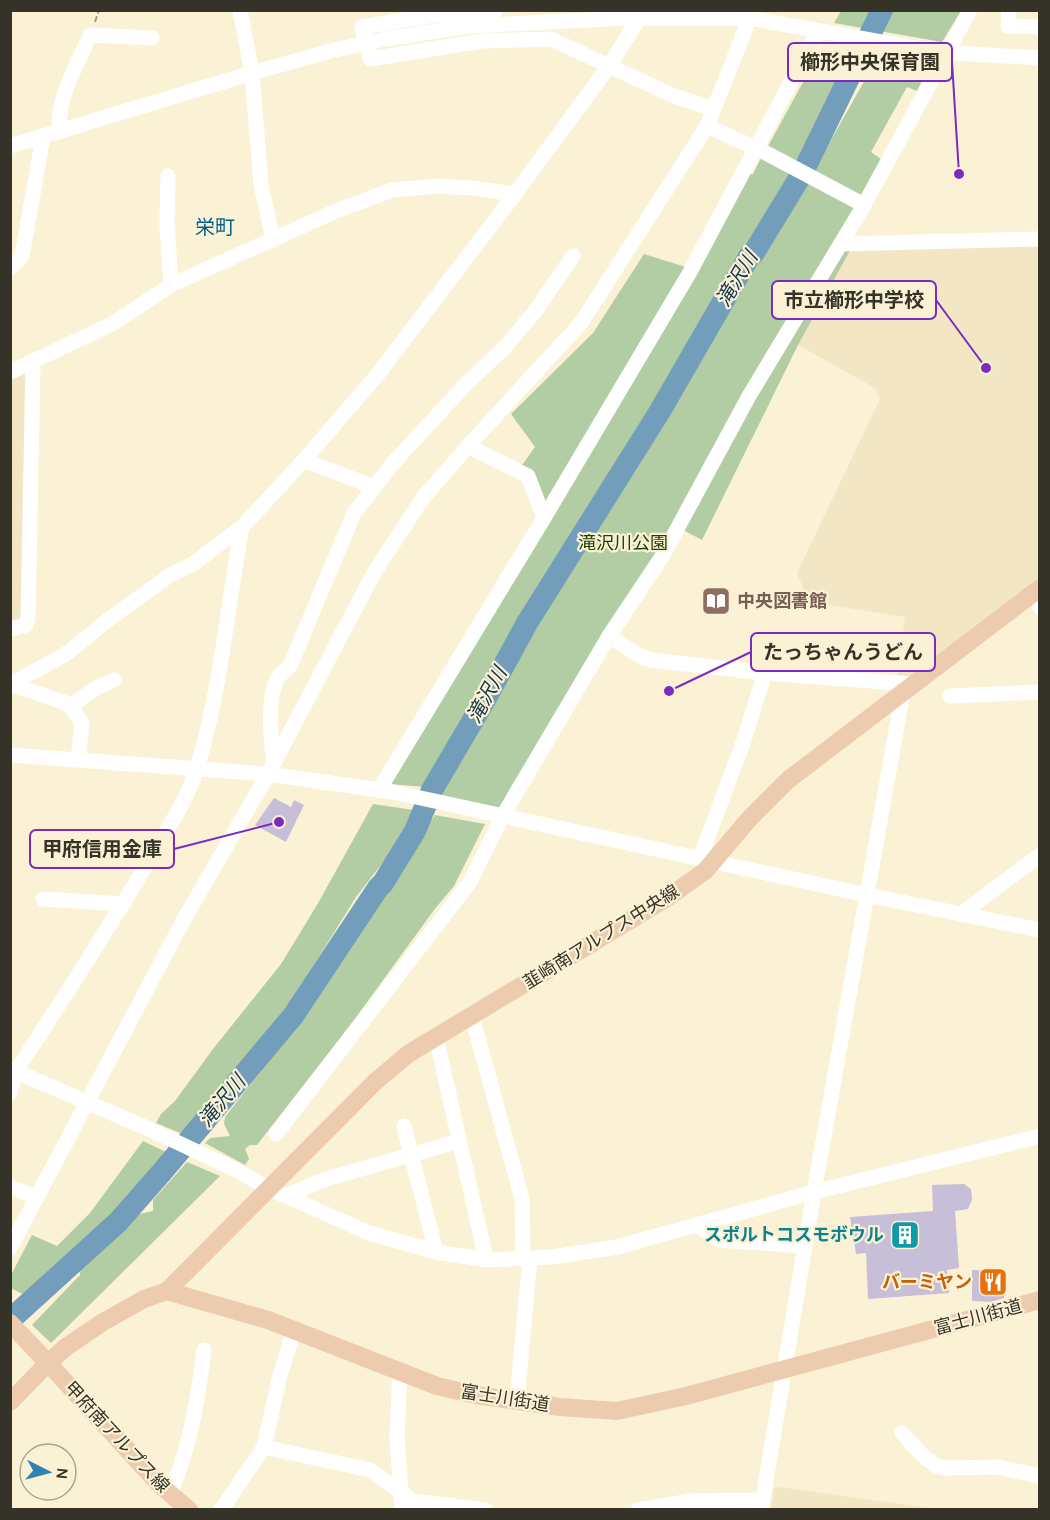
<svg xmlns="http://www.w3.org/2000/svg" width="1050" height="1520" font-family="Karla,'Noto Sans JP',sans-serif">
<style>
.built{fill:#f2e6c4}
.green{fill:#b2cca3}
.lines{fill:none;stroke-linecap:round;stroke-linejoin:round}
.river{stroke:#729ebb;stroke-width:22}
.building{fill:#c7bed8}
.path{stroke:#9e9884;stroke-width:2;stroke-dasharray:6 3;stroke-linecap:butt}
.minor{stroke:#fff;stroke-width:15}
.major{stroke:#edcbaf;stroke-width:18}
.labels{text-anchor:middle;dominant-baseline:central;stroke-width:4.5;stroke-linejoin:round;paint-order:stroke}
.park-label{font-size:18px;fill:#1f4001;stroke:#fbf2d6}
.education-label{font-size:18px;font-weight:bold;fill:#785e54;stroke:#fbf2d6;text-anchor:start}
.street-label{font-size:18px;fill:#353227;stroke:#fbf2d6}
.culture-label{font-size:18px;font-weight:bold;fill:#0d838f;stroke:#fbf2d6;text-anchor:end}
.food-label{font-size:18px;font-weight:bold;fill:#c56008;stroke:#fbf2d6;text-anchor:end}
.neighbourhood-label{font-size:20px;fill:#075e89;stroke:#fbf2d6}
.water-label{font-size:20px;font-style:italic;fill:#10354b;stroke:#fbf2d6}
.leader{fill:none;stroke:#7b2cbf;stroke-width:2}
.callout-dot{fill:#7b2cbf;stroke:#fbf2d6;stroke-width:2}
.callout{fill:#fbf2d6;stroke:#7b2cbf;stroke-width:2}
.callout-label{font-size:20px;text-anchor:middle;font-weight:bold;fill:#353227}
</style>
<rect width="100%" height="100%" fill="#fbf2d6"/>
<g class="built">
<polygon points="1039,245 1039,582 908,683 896,682 905,617 809,602 797,573 880,399 875,388 798,345 850,250"/>
<polygon points="29,371 23,618 10,626 10,379"/>
<polygon points="780,1487 936,1509 771,1509 774,1489"/>
</g>
<g class="green">
<polygon points="841,11 841,10 961,11 942,42 834,23"/>
<polygon points="820,51 854,58 797,164 766,150"/>
<polygon points="875,62 929,66 917,91 907,87 871,152 881,159 861,197 813,172"/>
<polygon points="761,158 792,173 567,553 559,551 557,567 426,787 389,784 547,518 520,468 535,447 511,414 593,333 644,254 692,269 742,175 753,174"/>
<polygon points="813,177 864,205 502,817 425,800 486,698 522,633 652,424 750,255 788,197"/>
<polygon points="843,247 852,247 798,345 702,540 681,529"/>
<polygon points="373,804 414,810 390,853 356,897 296,994 262,1039 185,1135 156,1123 161,1114 175,1101 213,1049 281,964 317,905"/>
<polygon points="435,815 485,824 454,886 434,910 354,1020 257,1145 250,1145 245,1149 249,1159 245,1165 205,1143 210,1138 230,1136 224,1124 225,1117 284,1041 327,981 403,863 414,853 415,845"/>
<polygon points="143,1141 168,1153 157,1169 108,1225 28,1297 11,1288 11,1275 32,1235 57,1246 90,1213"/>
<path d="M187,1162L220,1176L51,1343L32,1325L80,1275C81,1264 85,1261 95,1257L97,1252L139,1214L153,1211V1200Z"/>
</g>
<g class="lines">
<polyline class="river" points="10,1320 118,1222 162,1172 293,1016 378,888 383,883 415,831 432,790 486,698 527,623 660,411 750,255 753,254 803,172 882,10"/>
</g>
<g class="building">
<polygon points="274,798 291,807 294,800 304,805 286,842 255,825"/>
<polygon points="964,1184 971,1189 972,1200 968,1209 955,1211 959,1268 947,1270 949,1293 868,1299 866,1253 856,1254 850,1217 933,1211 932,1185"/>
<polygon points="972,1270 1004,1271 1004,1298 991,1302 972,1301"/>
</g>
<g class="lines">
<polyline class="path" points="95,22 99,10"/>
<g class="minor">
<polyline points="240,10 252,73 261,185 273,240"/>
<polyline points="496,10 428,16 362,27 370,59 482,41 551,39 674,96 714,109"/>
<polyline points="1009,10 1008,26 1040,27"/>
<polyline points="707,126 766,153 864,205"/>
<path d="M59,132C58,93 76,69 90,35L152,38"/>
<polyline points="10,146 252,73 330,51 385,39 469,26 627,18 749,18 937,52 1040,58"/>
<polyline points="168,176 167,224 171,285"/>
<polyline points="841,244 1040,239"/>
<polyline points="10,268 22,256 43,137"/>
<polyline points="10,372 114,323 171,285 336,211 392,190 437,186 472,188 515,194"/>
<polyline points="304,460 374,487"/>
<polyline points="544,518 690,272 818,31"/>
<polyline points="1035,591 1040,607"/>
<polyline points="10,629 26,625 28,618 33,363"/>
<polyline points="609,636 638,655 650,660 765,673 912,684"/>
<polyline points="10,684 63,702 72,708 82,723 78,760"/>
<polyline points="11,684 66,654 108,620 170,575 193,564 242,527 304,460 378,374 515,194 609,66 644,10"/>
<polyline points="950,696 1040,692"/>
<polyline points="70,706 96,688 114,680"/>
<polyline points="10,755 268,774 393,792 867,895 1040,930"/>
<path d="M274,763C271,740 266,696 279,676C282,673 287,669 290,666L354,513L394,462L464,386L506,346L536,310L573,256"/>
<polyline points="379,790 544,518 528,476 468,446"/>
<polyline points="700,858 743,743 765,673"/>
<polyline points="43,899 124,904"/>
<polyline points="961,914 1040,855"/>
<polyline points="472,1016 522,1199 523,1259"/>
<polyline points="436,1037 486,1259"/>
<polyline points="10,1069 149,1129 236,1170 268,1188 369,1233 436,1252 488,1260 552,1257 617,1247 814,1192 1040,1136"/>
<path d="M10,1093L16,1071C61,1002 107,932 149,860C166,831 187,801 197,768C221,690 227,607 242,527"/>
<polyline points="404,1126 436,1252"/>
<polyline points="276,1134 470,882 502,817 609,636 663,555 749,396 864,205 970,10"/>
<polyline points="10,1187 37,1197"/>
<polyline points="286,1196 326,1179 459,1141"/>
<polyline points="698,1225 719,1240 805,1246"/>
<polyline points="10,1248 183,921 268,774 375,571 423,498 468,446 581,323 707,126 745,30 750,10"/>
<polyline points="400,1371 397,1436 402,1510"/>
<polyline points="517,1400 530,1258"/>
<polyline points="902,1433 925,1458 937,1466 946,1468 997,1467 1040,1476"/>
<polyline points="264,1447 280,1375 294,1330"/>
<path d="M170,1494C190,1447 198,1400 204,1350"/>
<polyline points="221,1510 264,1447 370,1470 413,1501 486,1510"/>
<polyline points="638,1510 691,1501 763,1500"/>
<polyline points="761,1510 814,1192 903,692"/>
</g>
<g class="major">
<polyline points="167,1291 375,1082 408,1054 670,896 705,871 750,818 788,780 1040,588"/>
<polyline points="10,1323 48,1363 66,1347 103,1322 144,1299 167,1291 268,1320 437,1386 476,1395 560,1407 617,1411 686,1396 1040,1300"/>
<polyline points="10,1402 48,1363 159,1484 189,1510"/>
</g>
</g>
<defs>
<g id="library-square" transform="scale(1.5)"><rect x="-9" y="-9" width="18" height="18" rx="4" fill="#8d6e63" stroke="#fbf2d6"/><path d="M-6-4Q-3-5.5-.7-3.5V5Q-3 3-6 4ZM6-4Q3-5.5 .7-3.5V5Q3 3 6 4Z" fill="#fff"/></g>
<g id="building-square" transform="scale(1.5)"><rect x="-9" y="-9" width="18" height="18" rx="4" fill="#0f9aa8" stroke="#fbf2d6"/><path d="M-4-6H4V6H1V3H-1V6H-4ZM-2.5-4.3h1.7v1.8h-1.7ZM.8-4.3h1.7v1.8H.8ZM-2.5-1h1.7V.8h-1.7ZM.8-1h1.7V.8H.8Z" fill="#fff"/></g>
<g id="restaurant-square" transform="scale(1.5)"><rect x="-9" y="-9" width="18" height="18" rx="4" fill="#e8710a" stroke="#fbf2d6"/><path d="M-5-6h1v4h1v-4h1v4h1v-4h1v5L-1.5 .5V6h-2V.5L-5-1ZM5-6V6H3V1.5H1.5Q1.5-4 5-6Z" fill="#fff"/></g>
</defs>
<g fill-rule="evenodd">
<use href="#library-square" x="716" y="601"/>
<use href="#building-square" x="905" y="1235"/>
<use href="#restaurant-square" x="993" y="1282"/>
</g>
<g class="labels">
<g class="park-label">
<text x="623" y="543">滝沢川公園</text>
</g>
<g class="education-label">
<text x="737" y="601">中央図書館</text>
</g>
<g class="street-label">
<text transform="translate(601 937) rotate(-32)">韮崎南アルプス中央線</text>
<text transform="translate(978 1317) rotate(-15)">富士川街道</text>
<text transform="translate(505 1398) rotate(9)">富士川街道</text>
<text transform="translate(117 1437) rotate(47)">甲府南アルプス線</text>
</g>
<g class="culture-label">
<text x="884" y="1235">スポルトコスモボウル</text>
</g>
<g class="food-label">
<text x="972" y="1282">バーミヤン</text>
</g>
<g class="neighbourhood-label">
<text x="215" y="227">栄町</text>
</g>
<g class="water-label">
<text transform="translate(737 279) rotate(-59)">滝沢川</text>
<text transform="translate(487 695) rotate(-61)">滝沢川</text>
<text transform="translate(222 1101) rotate(-50)">滝沢川</text>
</g>
</g>
<path class="leader" d="M959 174L952 62M986 368L936 300M669 691L751 652M279 822L174 849"/>
<g class="callout-dot">
<circle cx="959" cy="174" r="6"/>
<circle cx="986" cy="368" r="6"/>
<circle cx="669" cy="691" r="6"/>
<circle cx="279" cy="822" r="6"/>
</g>
<g class="callout">
<rect x="788" y="43" width="164" height="38" rx="6"/>
<rect x="772" y="281" width="164" height="38" rx="6"/>
<rect x="751" y="633" width="184" height="38" rx="6"/>
<rect x="30" y="830" width="144" height="38" rx="6"/>
</g>
<g class="callout-label">
<text x="870" y="69">櫛形中央保育園</text>
<text x="854" y="307">市立櫛形中学校</text>
<text x="843" y="659">たっちゃんうどん</text>
<text x="102" y="856">甲府信用金庫</text>
</g>
<rect width="1050" height="1520" fill="none" stroke="#353227" stroke-width="24"/>
<g transform="translate(48 1472) rotate(96)"><circle r="28" fill="#fbf2d6" stroke="#aca590" stroke-width="1.5"/>
<path d="M0-4.5L10 22L0 15L-10 22Z" fill="#3083b3"/>
<text y="-9" font-size="16" font-weight="bold" text-anchor="middle" fill="#353227">N</text>
</g>
</svg>
